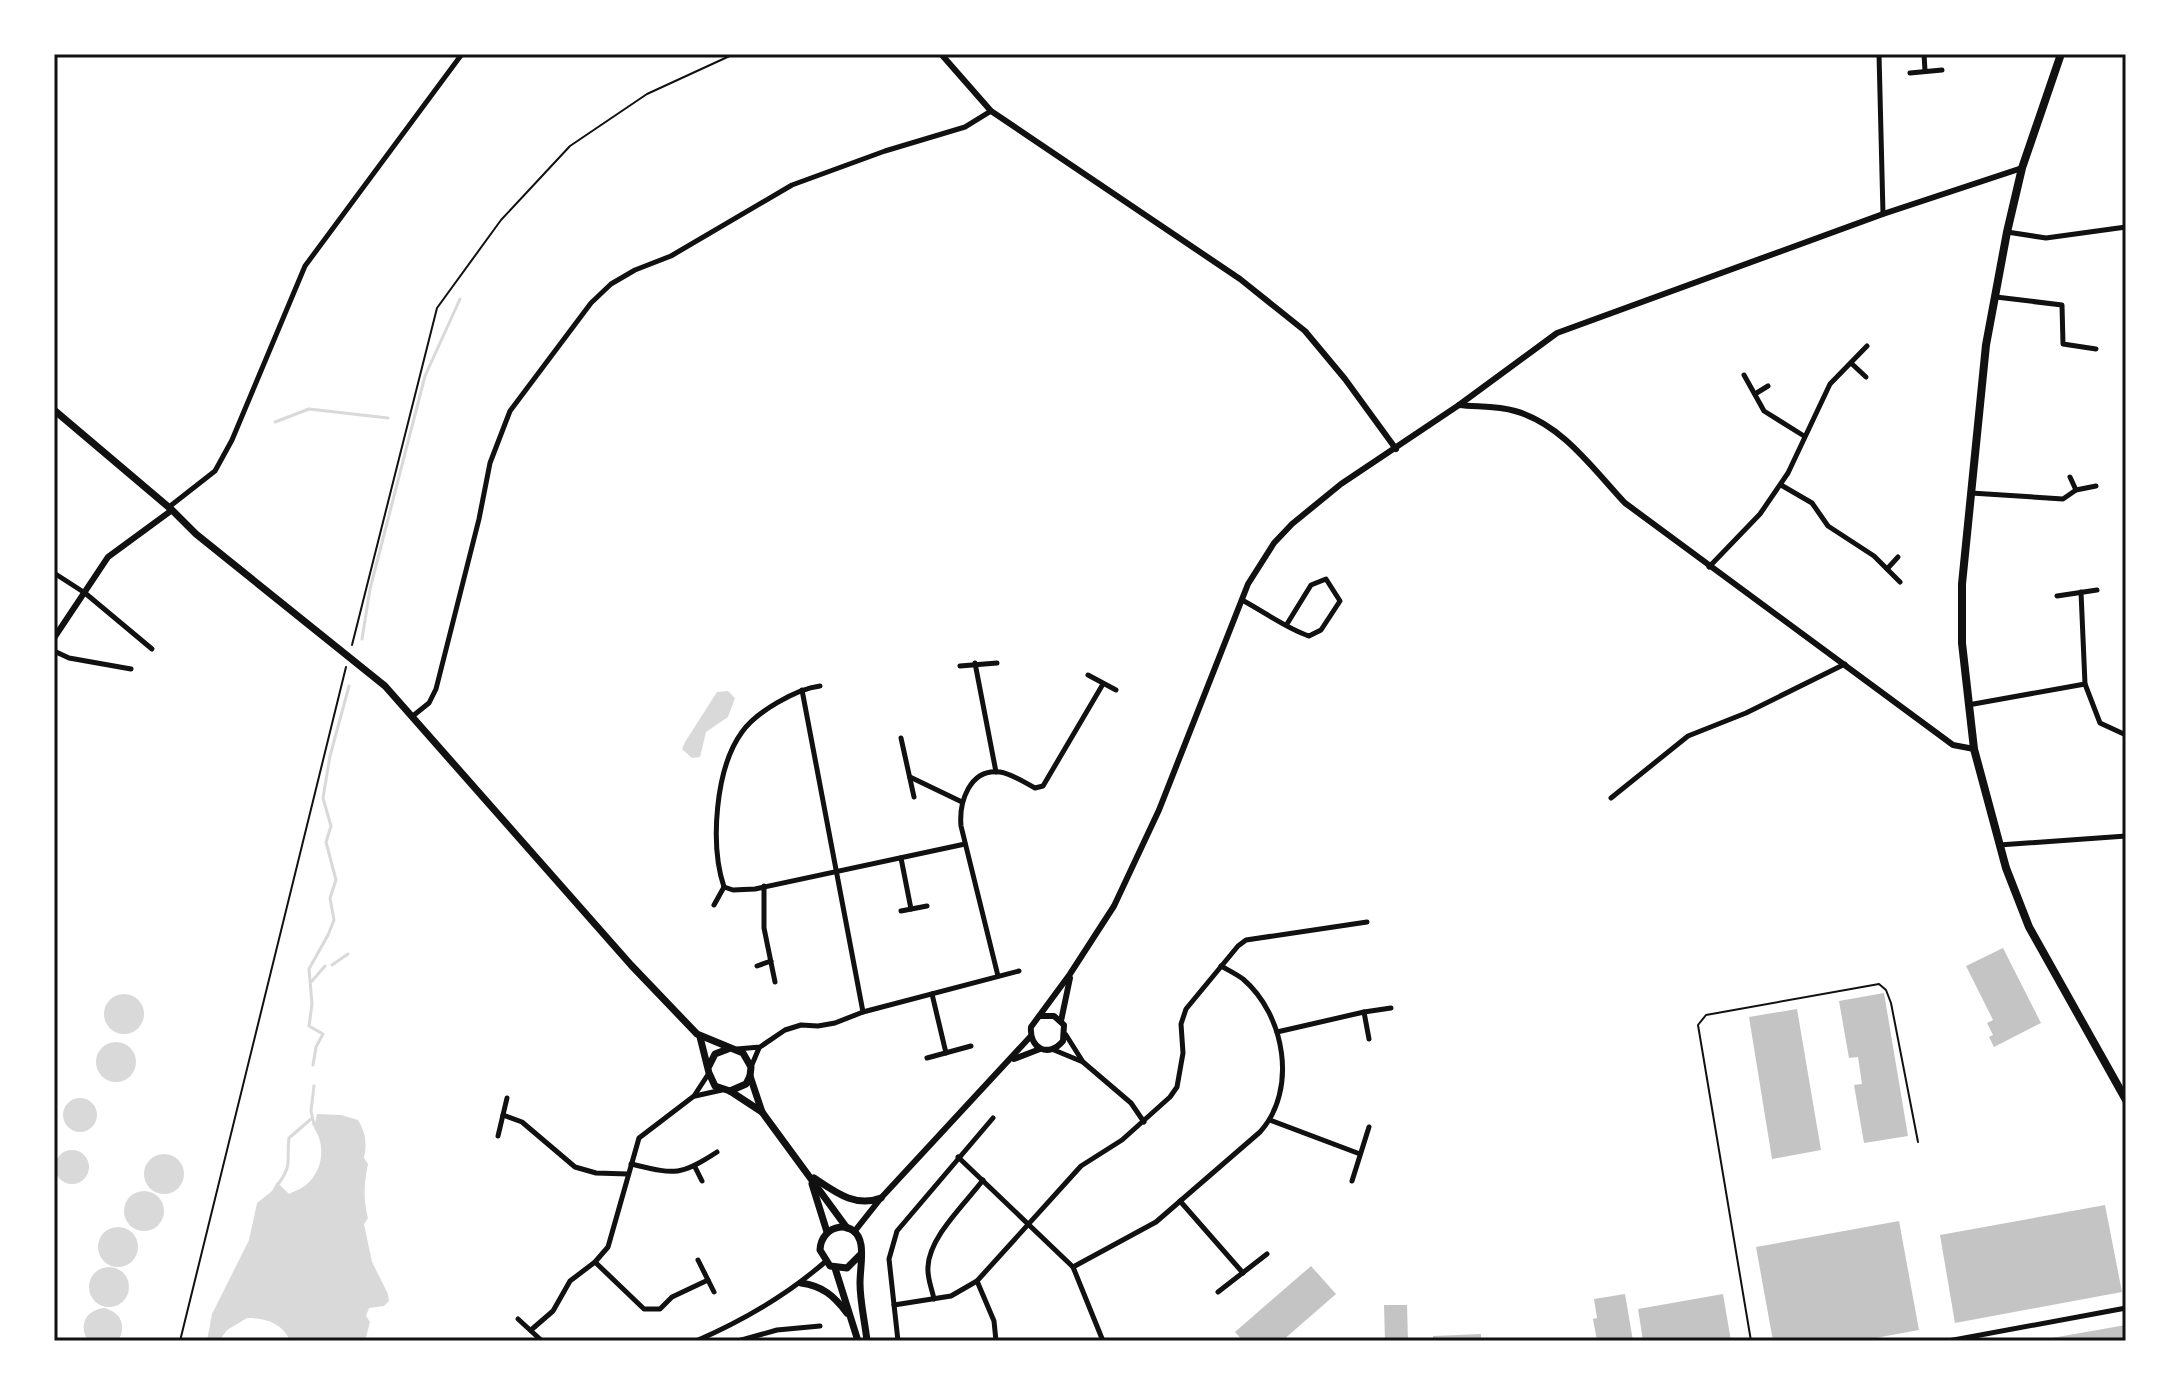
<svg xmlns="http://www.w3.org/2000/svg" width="2180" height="1395" font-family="Raleway,sans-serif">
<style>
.water{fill:#d9d9d9}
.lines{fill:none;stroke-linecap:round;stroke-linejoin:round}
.stream{stroke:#d9d9d9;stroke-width:3}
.building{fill:#c4c4c4}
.path{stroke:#111;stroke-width:2}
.service{stroke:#111;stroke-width:2}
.minor{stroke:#111;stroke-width:5}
.tertiary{stroke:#111;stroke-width:6}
.secondary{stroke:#111;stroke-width:7}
.primary{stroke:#111;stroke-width:8}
.neatline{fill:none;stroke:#111;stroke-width:3}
</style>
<rect width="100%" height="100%" fill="#fff"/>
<g class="water">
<polygon points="728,691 735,698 728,717 706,732 700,757 692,758 682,749 685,742 717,692"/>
<circle cx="124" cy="1014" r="20"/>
<circle cx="116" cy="1062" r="20"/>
<circle cx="80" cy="1115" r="17"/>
<path d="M317,1114L341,1115L358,1120C366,1133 367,1144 364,1158L368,1164C364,1183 363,1199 368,1218L364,1224L372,1262L388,1294L389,1301L384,1306L369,1308L366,1316L370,1322L365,1341H290C283,1323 265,1318 247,1318L227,1330L219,1341H207L212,1314L249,1240L257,1203L272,1191L277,1182L289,1194C295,1191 303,1188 307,1184C323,1170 326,1145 314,1128Z"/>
<circle cx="72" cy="1167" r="17"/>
<circle cx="164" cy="1174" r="20"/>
<circle cx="144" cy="1211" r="20"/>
<circle cx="118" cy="1247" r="20"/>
<circle cx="109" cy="1287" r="20"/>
<path d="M104,1308C121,1312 127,1326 118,1341H88C78,1325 86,1310 104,1308Z"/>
</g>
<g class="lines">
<g class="stream">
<polyline points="275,422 309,409 388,418"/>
<polyline points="362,639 370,589 425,376 460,299"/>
<polyline points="332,965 348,954"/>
<polyline points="312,981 325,966"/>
<polyline points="313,1065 316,1047 323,1034 309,1026 312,1004 309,969 328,935 334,920 330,898 336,880 326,842 331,826 323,798 330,756 349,686"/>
<polyline points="314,1125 311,1111 314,1086"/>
<path d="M279,1183C293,1164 286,1159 289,1138L311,1119"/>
</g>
</g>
<g class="building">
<polygon points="2003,948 2041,1023 1994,1047 1989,1037 1993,1035 1987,1023 1993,1020 1966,966"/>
<polygon points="1884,993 1908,1136 1864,1143 1854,1085 1862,1084 1858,1057 1849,1058 1839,1001"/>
<polygon points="1797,1009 1821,1150 1772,1159 1749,1017"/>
<polygon points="2105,1205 2122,1292 1955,1323 1940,1235"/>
<polygon points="1899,1221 1919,1330 1859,1341 1773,1341 1756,1247"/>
<polygon points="1311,1266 1336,1294 1282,1341 1243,1341 1235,1332"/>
<polygon points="1625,1294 1633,1341 1597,1341 1593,1319 1597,1318 1594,1299"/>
<polygon points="1723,1294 1731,1341 1643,1341 1638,1309"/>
<polygon points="1384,1305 1407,1305 1408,1341 1385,1341"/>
<polygon points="2126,1325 2126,1341 2046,1341 2046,1339"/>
<polygon points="1481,1334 1481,1341 1433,1341 1433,1336"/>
</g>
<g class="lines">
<g class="path">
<polyline points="352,645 437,308 501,220 570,146 647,94 734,54"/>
<polyline points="180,1341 346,667"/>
</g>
<polyline class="service" points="1751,1341 1698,1025 1706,1015 1879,984 1886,990 1891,1003 1918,1142"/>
<g class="minor">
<polyline points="1879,54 1883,214"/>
<polyline points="1924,54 1925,71"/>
<polyline points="1910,73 1942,70"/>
<polyline points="2007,232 2046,238 2126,227"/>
<polyline points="1996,297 2062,305 2063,344 2096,349"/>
<polyline points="1851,363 1866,377"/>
<polyline points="1744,375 1764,411 1804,436"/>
<polyline points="1755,394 1768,386"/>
<polyline points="2070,477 2076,490"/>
<polyline points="1781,485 1812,503 1828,526 1874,556 1900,582"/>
<polyline points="1971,493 2063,499 2076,490 2096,486"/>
<polyline points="169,507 215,471 232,440 305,266 462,54"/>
<polyline points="1709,567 1760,514 1788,473 1830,384 1867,346"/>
<polyline points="1887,569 1898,557"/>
<polyline points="54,573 85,593 152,649"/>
<polyline points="2081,592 2085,684 2100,723 2126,735"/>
<polyline points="2057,596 2097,590"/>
<path d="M1242,600C1263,611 1287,629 1309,636L1321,630L1340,601L1326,579L1311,585L1287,624"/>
<polyline points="54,651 69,658 131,669"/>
<polyline points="975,663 996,772"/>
<polyline points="960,666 997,663"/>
<polyline points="1088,675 1116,690"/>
<polyline points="802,690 863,1012"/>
<polyline points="1968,705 2085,684"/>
<polyline points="414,715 429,703 436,689 479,519 490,463 510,411 591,303 611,284 635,270 671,256 792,185 885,151 965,127 991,111"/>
<polyline points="901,738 914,797"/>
<polyline points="910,777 962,802"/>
<polyline points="1611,798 1688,736 1746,713 1845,664"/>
<polyline points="1999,845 2126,836"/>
<polyline points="901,858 911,909"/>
<polyline points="764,886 764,928 775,982"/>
<path d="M724,887C710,845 715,769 742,732C756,712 796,689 820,686"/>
<polyline points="724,887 733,890 755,889 965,844"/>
<polyline points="714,905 724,887"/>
<polyline points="901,911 927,906"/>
<polyline points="757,966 771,961"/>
<path d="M998,976L961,826C959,803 969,768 1000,772C1012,774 1024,782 1035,788L1043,786L1103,684"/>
<polyline points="932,994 946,1053"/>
<polyline points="1364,1012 1369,1039"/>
<polyline points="1277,1032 1364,1012 1391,1008"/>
<polyline points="1066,1035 1083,1062 1131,1103 1144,1122"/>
<polyline points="737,1049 760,1047 785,1030 801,1025 818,1026 835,1023 863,1012 1019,971"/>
<polyline points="1054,1050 1083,1062"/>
<polyline points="927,1058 971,1046"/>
<polyline points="751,1067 759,1048"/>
<polyline points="695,1096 722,1090"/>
<polyline points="503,1115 522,1122 575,1167 596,1173 628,1174"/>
<polyline points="1270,1120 1360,1154"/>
<polyline points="498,1136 507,1098"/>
<polyline points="958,1157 1073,1267 1103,1341"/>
<path d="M631,1164C674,1174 679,1177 717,1152"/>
<polyline points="695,1167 702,1181"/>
<polyline points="1352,1181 1369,1127"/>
<polyline points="1180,1201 1243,1273"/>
<polyline points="698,1260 714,1292"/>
<polyline points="595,1262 644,1309 660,1309 672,1297 708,1280"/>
<path d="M1073,1267L1156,1222L1260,1132C1298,1090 1285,1015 1243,979C1236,974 1228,970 1221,966"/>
<polyline points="977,1281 994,1321 996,1341"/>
<polyline points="1218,1292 1267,1254"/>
<path d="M934,1299C932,1289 927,1278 928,1267C929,1237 965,1204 983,1180"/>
<polyline points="894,1305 951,1296 977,1281 1081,1166 1122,1140 1170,1097 1177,1087 1183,1053 1181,1024 1186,1009 1238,946 1246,940 1367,922"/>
<polyline points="518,1319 542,1341"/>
<polyline points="531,1330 553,1311 570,1281 595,1262 608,1247 639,1138 694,1096 709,1073"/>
<path d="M696,1341C742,1321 787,1295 825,1262"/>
<polyline points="738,1341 777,1330 820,1326"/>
<polyline points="898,1341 889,1259 897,1231 993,1118"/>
<polyline points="1948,1341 2126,1308"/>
</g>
<g class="tertiary">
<polyline points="941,54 991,111 1240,279 1305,331 1345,379 1396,449"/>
<path d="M1459,405C1477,407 1498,406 1515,411C1562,424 1593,469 1625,503L1953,745L1974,749"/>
<polyline points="54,638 108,557 172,510"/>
<path d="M1041,1016H1054L1064,1025L1063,1041C1049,1058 1029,1049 1031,1027L1070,974L1114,906L1159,810L1248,584L1274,543L1292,524L1341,484L1459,405L1557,333L1883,214L2022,168"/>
<polyline points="1061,1021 1070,978"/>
<polyline points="1014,1059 1040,1049"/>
<polyline points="854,1232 881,1198 1030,1037"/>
</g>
<g class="secondary">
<polyline points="54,410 172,510 196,534 385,686 631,965 697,1034 743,1053 751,1067 750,1076 746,1084 730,1091"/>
<polyline points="700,1037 709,1073 715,1086 730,1091 762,1112"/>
<polyline points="709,1066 715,1054 728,1049"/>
<polyline points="750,1076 762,1112 847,1228"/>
<path d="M814,1178C835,1192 855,1208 881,1198"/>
<polyline points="812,1184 827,1232"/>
<path d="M860,1255L847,1268L830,1266L820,1250C821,1223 857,1218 861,1245C863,1256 860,1271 860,1283C860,1302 865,1322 867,1341"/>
<polyline points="835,1268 858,1341"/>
<path d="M801,1283C823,1286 834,1296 847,1313"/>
</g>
<polyline class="primary" points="2061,54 2022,168 2007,232 1986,345 1962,584 1962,643 1974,749 2006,868 2029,927 2126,1100"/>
</g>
<rect width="2180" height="1395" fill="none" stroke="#ffffff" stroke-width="112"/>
<rect x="56" y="56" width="2068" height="1283" class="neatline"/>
</svg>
